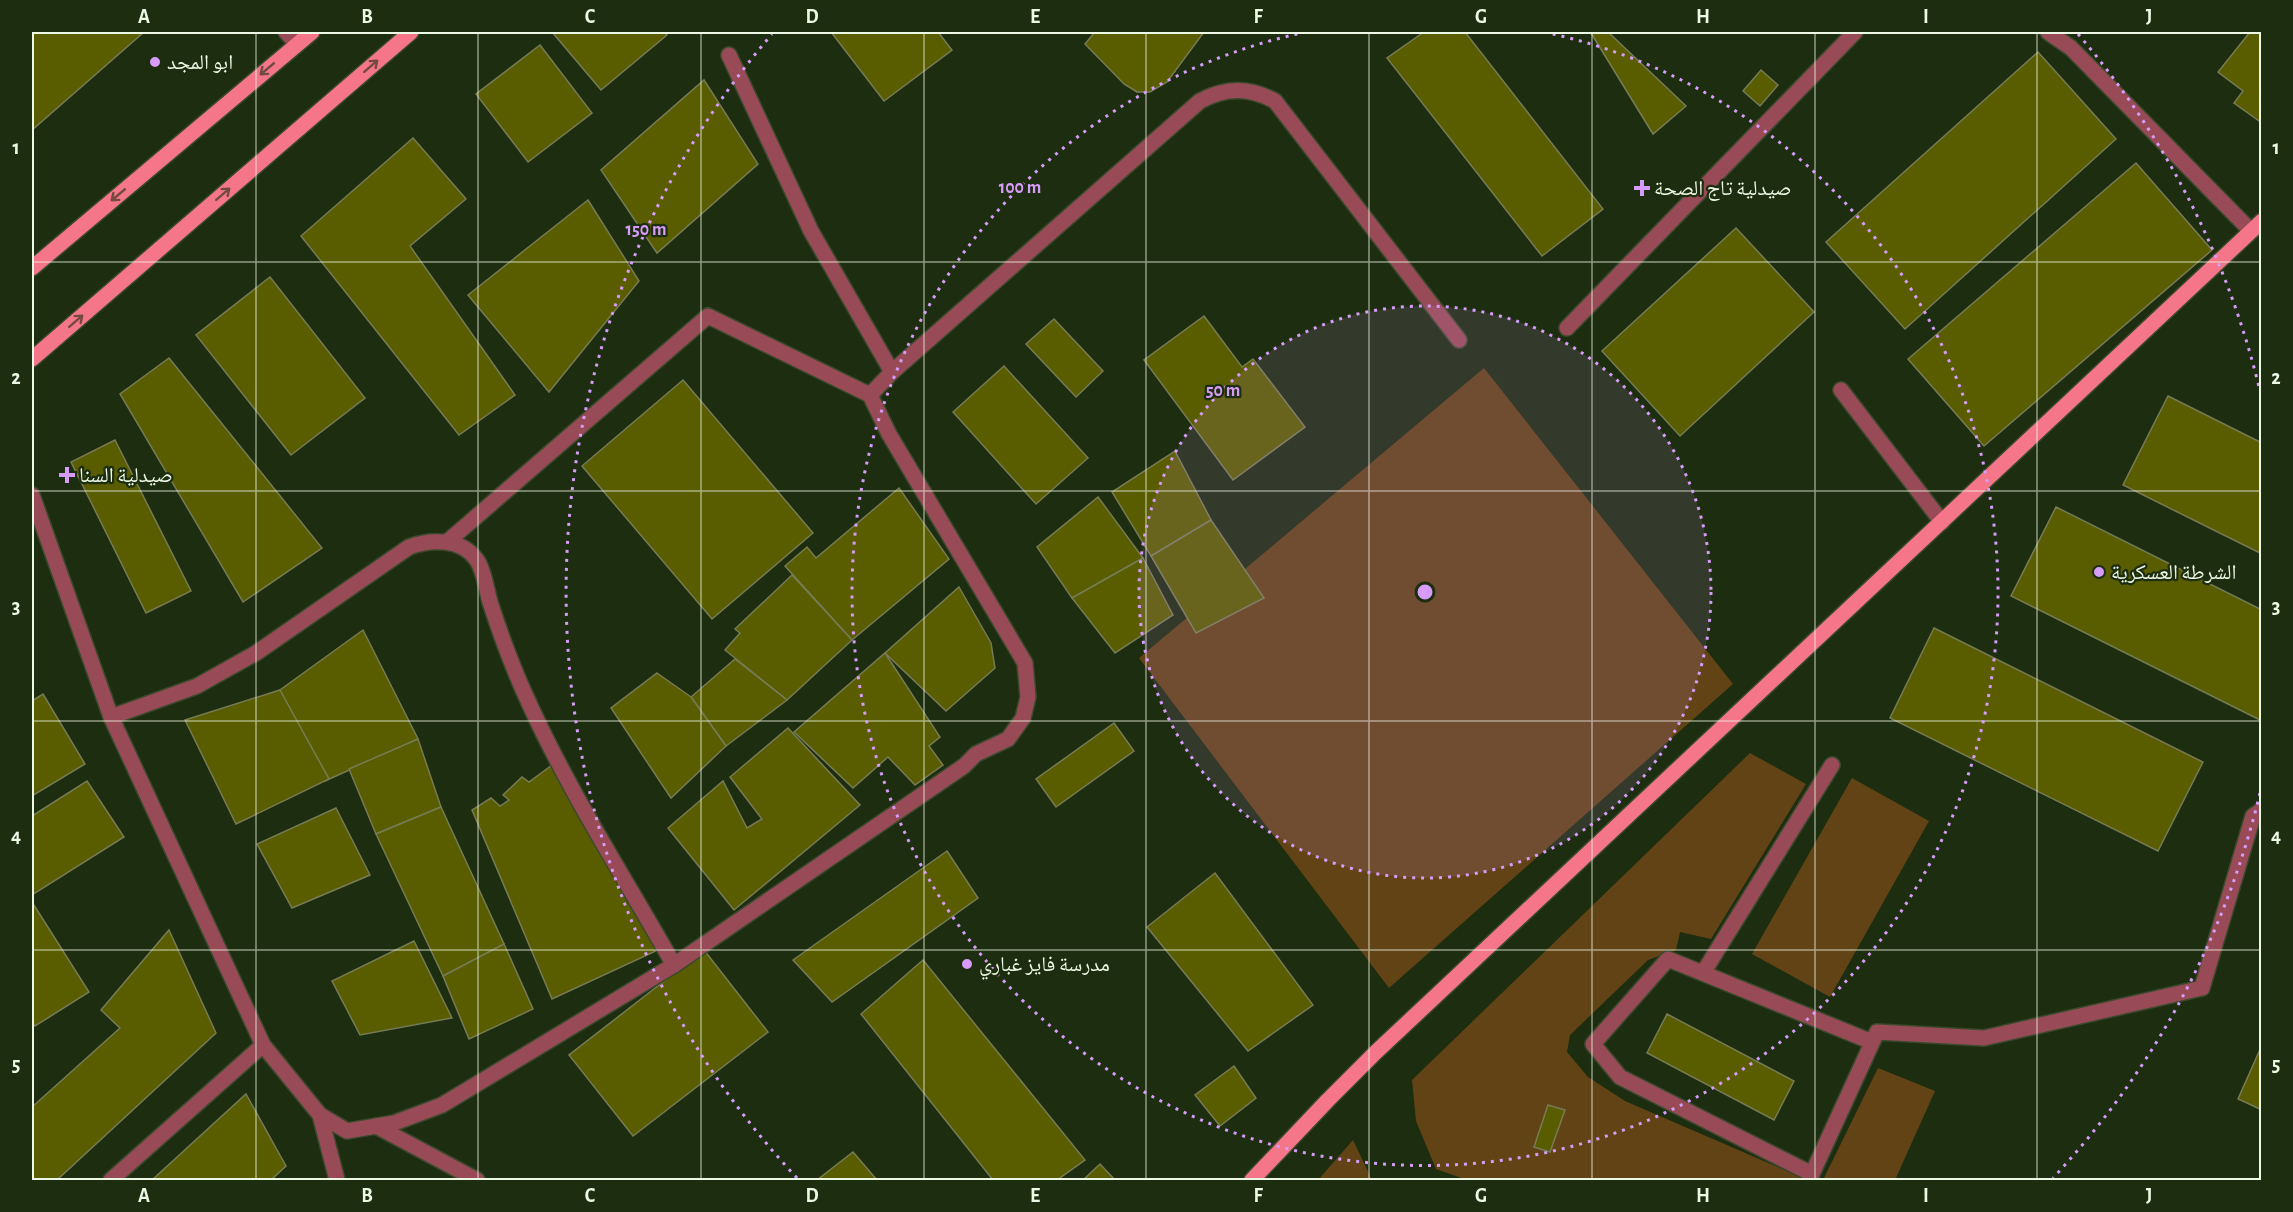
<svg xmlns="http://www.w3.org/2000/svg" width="2293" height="1212" font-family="'Alegreya Sans','Noto Naskh Arabic',sans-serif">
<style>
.green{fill:#624316}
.building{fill:#595d00;stroke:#777b55;stroke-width:1.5}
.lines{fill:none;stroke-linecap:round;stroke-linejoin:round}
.minor-casing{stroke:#3a492d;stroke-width:18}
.major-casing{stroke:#3a492d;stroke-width:18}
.minor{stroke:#984b56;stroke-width:15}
.major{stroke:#f57689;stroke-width:15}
.oneway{stroke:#734a40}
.grid{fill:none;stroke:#edf8e5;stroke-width:1.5;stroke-opacity:0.55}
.ring{fill:none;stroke:#d79bf9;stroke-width:3;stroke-dasharray:3 6}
.poi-dot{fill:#d79bf9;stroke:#1d2d0f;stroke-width:2}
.labels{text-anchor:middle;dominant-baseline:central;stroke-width:4.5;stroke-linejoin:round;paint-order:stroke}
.poi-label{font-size:21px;fill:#edf8e5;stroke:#1d2d0f;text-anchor:start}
.centre{fill:#d79bf9;stroke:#1d2d0f;stroke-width:3}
.ring-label{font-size:18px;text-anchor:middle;font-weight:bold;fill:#d79bf9;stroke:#1d2d0f;stroke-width:4.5;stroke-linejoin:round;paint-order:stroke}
.neatline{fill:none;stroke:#edf8e5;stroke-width:2}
.grid-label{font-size:20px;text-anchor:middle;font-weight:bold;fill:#edf8e5}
</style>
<rect width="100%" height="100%" fill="#1d2d0f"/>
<g class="green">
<polygon points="1484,368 1733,684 1389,988 1139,658"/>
<polygon points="1750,753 1806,784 1711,939 1680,932 1676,950 1648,960 1570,1035 1567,1052 1588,1077 1625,1101 1808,1180 1467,1180 1436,1169 1416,1121 1412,1080"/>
<polygon points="1852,778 1929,821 1830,997 1752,954"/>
<polygon points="1878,1068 1935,1091 1895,1180 1823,1180"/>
<polygon points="1353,1140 1372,1180 1318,1180"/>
</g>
<g class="building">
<polygon points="32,32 144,32 32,130"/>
<polygon points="552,32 664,32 667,35 601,90"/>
<polygon points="831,32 938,32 952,50 884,101"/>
<polygon points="1095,32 1204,32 1167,82 1150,92 1137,92 1124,84 1085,44"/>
<polygon points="1424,32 1465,32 1603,209 1542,256 1387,58"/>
<polygon points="1592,32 1608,32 1686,106 1653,134 1591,33"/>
<polygon points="2250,32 2262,32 2262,123 2234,103 2243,91 2218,72"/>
<polygon points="540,45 592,113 528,162 476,94"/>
<polygon points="2038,52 2116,139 1905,329 1826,242"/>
<polygon points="1761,70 1778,85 1760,106 1743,91"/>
<polygon points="704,80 758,164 657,253 601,170"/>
<polygon points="413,138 466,199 410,246 515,395 459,435 301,236"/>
<polygon points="2136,163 2212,250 1984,446 1908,359"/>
<polygon points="588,200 639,281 549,392 468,295"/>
<polygon points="1736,228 1814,312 1680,436 1602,351"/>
<polygon points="270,277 365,398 291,455 196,335"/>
<polygon points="1204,316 1242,367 1253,359 1305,427 1233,480 1144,360"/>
<polygon points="1054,319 1103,371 1076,397 1026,344"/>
<polygon points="169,358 322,548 243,602 120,394"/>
<polygon points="1004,366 1088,458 1036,504 953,412"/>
<polygon points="683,380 813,533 712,619 582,466"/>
<polygon points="2168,396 2262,443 2262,554 2123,485"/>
<polygon points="115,440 191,591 146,613 71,462"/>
<polygon points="1175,451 1211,520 1151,556 1112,492"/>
<polygon points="899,488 949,559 852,640 785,566 807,547 816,558"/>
<polygon points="1098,497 1143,558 1072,598 1037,547"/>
<polygon points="2056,507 2262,610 2262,721 2011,596"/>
<polygon points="1211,520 1264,598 1196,633 1151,556"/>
<polygon points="1143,558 1173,615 1115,653 1072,598"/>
<polygon points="792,575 852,640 787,700 725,650 740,633 735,629"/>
<polygon points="959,587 991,643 995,668 946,711 885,653"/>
<polygon points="1934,628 2203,762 2158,851 1890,718"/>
<polygon points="363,630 418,739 325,781 280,690"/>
<polygon points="885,653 940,737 929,746 943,765 915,785 888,757 853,788 794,732"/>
<polygon points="735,659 787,700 726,746 691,697"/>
<polygon points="657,673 691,697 726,746 671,798 611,708"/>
<polygon points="280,690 329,779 236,824 185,720"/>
<polygon points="43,694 85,764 32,796 32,701"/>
<polygon points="1114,723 1134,751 1056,807 1036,779"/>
<polygon points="788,728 860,805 734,910 668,828 723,781 747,828 762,819 730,777"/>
<polygon points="418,739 441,807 376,834 349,769"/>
<polygon points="552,765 658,950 552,999 472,810 491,798 500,806 509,800 503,795 522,777 529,782"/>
<polygon points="87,781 124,837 32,895 32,816"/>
<polygon points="441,807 504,944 443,976 376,834"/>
<polygon points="336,808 370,875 292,908 257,844"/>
<polygon points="947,851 978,898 832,1002 793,960"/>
<polygon points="1215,873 1313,1005 1248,1051 1147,927"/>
<polygon points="32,902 89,992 35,1026 32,1021"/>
<polygon points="169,930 216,1033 57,1180 32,1180 32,1107 120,1028 101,1010"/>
<polygon points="414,941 452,1018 360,1035 332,981"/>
<polygon points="504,944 533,1009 469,1039 443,976"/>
<polygon points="704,950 768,1032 633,1136 569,1055"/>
<polygon points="923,960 1085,1160 1057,1180 993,1180 861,1014"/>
<polygon points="1667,1014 1794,1081 1774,1120 1647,1053"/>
<polygon points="2262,1045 2262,1110 2238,1099"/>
<polygon points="1234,1066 1256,1098 1220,1126 1195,1095"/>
<polygon points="246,1094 286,1166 271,1180 152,1180"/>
<polygon points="1548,1105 1565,1110 1550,1152 1534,1147"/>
<polygon points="853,1152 877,1180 817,1180"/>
<polygon points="1100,1164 1115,1180 1083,1180"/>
</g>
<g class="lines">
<g class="minor-casing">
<g id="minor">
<polyline points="286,32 297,44"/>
<polyline points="2048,32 2071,48 2251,231"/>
<polyline points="729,55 811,231 892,372"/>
<polyline points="1567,328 1855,32"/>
<polyline points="1841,390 1942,522"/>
<polyline points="32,495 111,717 263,1045 320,1115 337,1180"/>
<polyline points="447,542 708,316 870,395"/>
<path d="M111,717L197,686L256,653L409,547C430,539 461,538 476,559C483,567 487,591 490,602C500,633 511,663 524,692C566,787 623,875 674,965"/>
<polyline points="1703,973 1832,765"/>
<polyline points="1872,1042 1668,959 1593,1044 1620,1077 1812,1174 1877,1032 1984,1038 2202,988 2253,816 2262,810"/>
<path d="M320,1115L347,1131L394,1123L442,1105L674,965L964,766L976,754L1008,739L1023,718L1028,697L1025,663L889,434L870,395L892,372L1200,101C1226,87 1249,87 1275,101L1459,340"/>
<polyline points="376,1126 477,1180"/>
<polyline points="111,1180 263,1045"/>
</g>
</g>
<g class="major-casing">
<g id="major">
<polyline points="32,268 312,32"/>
<polyline points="32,359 411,32"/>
<polyline points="1252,1180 1328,1100 1376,1052 2262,221"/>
</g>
</g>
<use href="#minor" class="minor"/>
<use href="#major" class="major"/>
</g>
<defs><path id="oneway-shaft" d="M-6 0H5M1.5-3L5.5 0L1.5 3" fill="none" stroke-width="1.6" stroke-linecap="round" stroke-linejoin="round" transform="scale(1.5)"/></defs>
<g class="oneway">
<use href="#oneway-shaft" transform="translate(371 66) rotate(-41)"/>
<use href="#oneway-shaft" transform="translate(267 69) rotate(140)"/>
<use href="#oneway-shaft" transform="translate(223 194) rotate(-41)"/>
<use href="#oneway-shaft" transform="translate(118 195) rotate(140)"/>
<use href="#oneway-shaft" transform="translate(76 321) rotate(-41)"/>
</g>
<path class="grid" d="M256,32V1180M478,32V1180M701,32V1180M924,32V1180M1146,32V1180M1369,32V1180M1592,32V1180M1815,32V1180M2037,32V1180M32,262H2262M32,491H2262M32,721H2262M32,950H2262"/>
<circle cx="1425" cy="592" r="286" fill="#d79bf9" fill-opacity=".12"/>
<g class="ring">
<circle cx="1425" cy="592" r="286"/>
<path d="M1544 32A573 573 0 1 1 1306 32"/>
<path d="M2260 793A859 859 0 0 1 2053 1178M797 1178A859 859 0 0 1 772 34M2078 34A859 859 0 0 1 2260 391"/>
</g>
<g class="poi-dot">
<circle cx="155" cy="62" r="6"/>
<path d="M1639 179h6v6h6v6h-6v6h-6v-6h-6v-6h6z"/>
<path d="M64 466h6v6h6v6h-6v6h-6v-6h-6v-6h6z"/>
<circle cx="2099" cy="572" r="6"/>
<circle cx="967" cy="964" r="6"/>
</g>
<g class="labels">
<g class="poi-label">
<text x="167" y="62">ابو المجد</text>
<text x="1654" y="188">صيدلية تاج الصحة</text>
<text x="79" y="475">صيدلية السنا</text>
<text x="2111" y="572">الشرطة العسكرية</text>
<text x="979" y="964">مدرسة فايز غباري</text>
</g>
</g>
<circle cx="1425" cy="592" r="9" class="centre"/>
<g class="ring-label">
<text x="1020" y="193">100 m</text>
<text x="646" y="235">150 m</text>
<text x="1223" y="396">50 m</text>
</g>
<rect width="2293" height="1212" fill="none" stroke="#1d2d0f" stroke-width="66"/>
<rect x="33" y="33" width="2227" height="1146" class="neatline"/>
<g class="grid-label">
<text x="144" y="23">A</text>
<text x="367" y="23">B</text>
<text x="590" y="23">C</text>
<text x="812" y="23">D</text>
<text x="1035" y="23">E</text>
<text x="1258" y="23">F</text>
<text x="1481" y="23">G</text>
<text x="1703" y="23">H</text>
<text x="1926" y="23">I</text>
<text x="2149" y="23">J</text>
<text x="16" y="154">1</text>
<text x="2276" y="154">1</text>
<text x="16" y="384">2</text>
<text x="2276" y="384">2</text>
<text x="16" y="613">3</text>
<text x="2276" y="613">3</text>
<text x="16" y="842">4</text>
<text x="2276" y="842">4</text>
<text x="16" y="1071">5</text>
<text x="2276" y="1071">5</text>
<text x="144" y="1202">A</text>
<text x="367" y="1202">B</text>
<text x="590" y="1202">C</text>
<text x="812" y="1202">D</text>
<text x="1035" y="1202">E</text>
<text x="1258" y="1202">F</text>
<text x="1481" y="1202">G</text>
<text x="1703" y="1202">H</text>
<text x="1926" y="1202">I</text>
<text x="2149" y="1202">J</text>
</g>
</svg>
